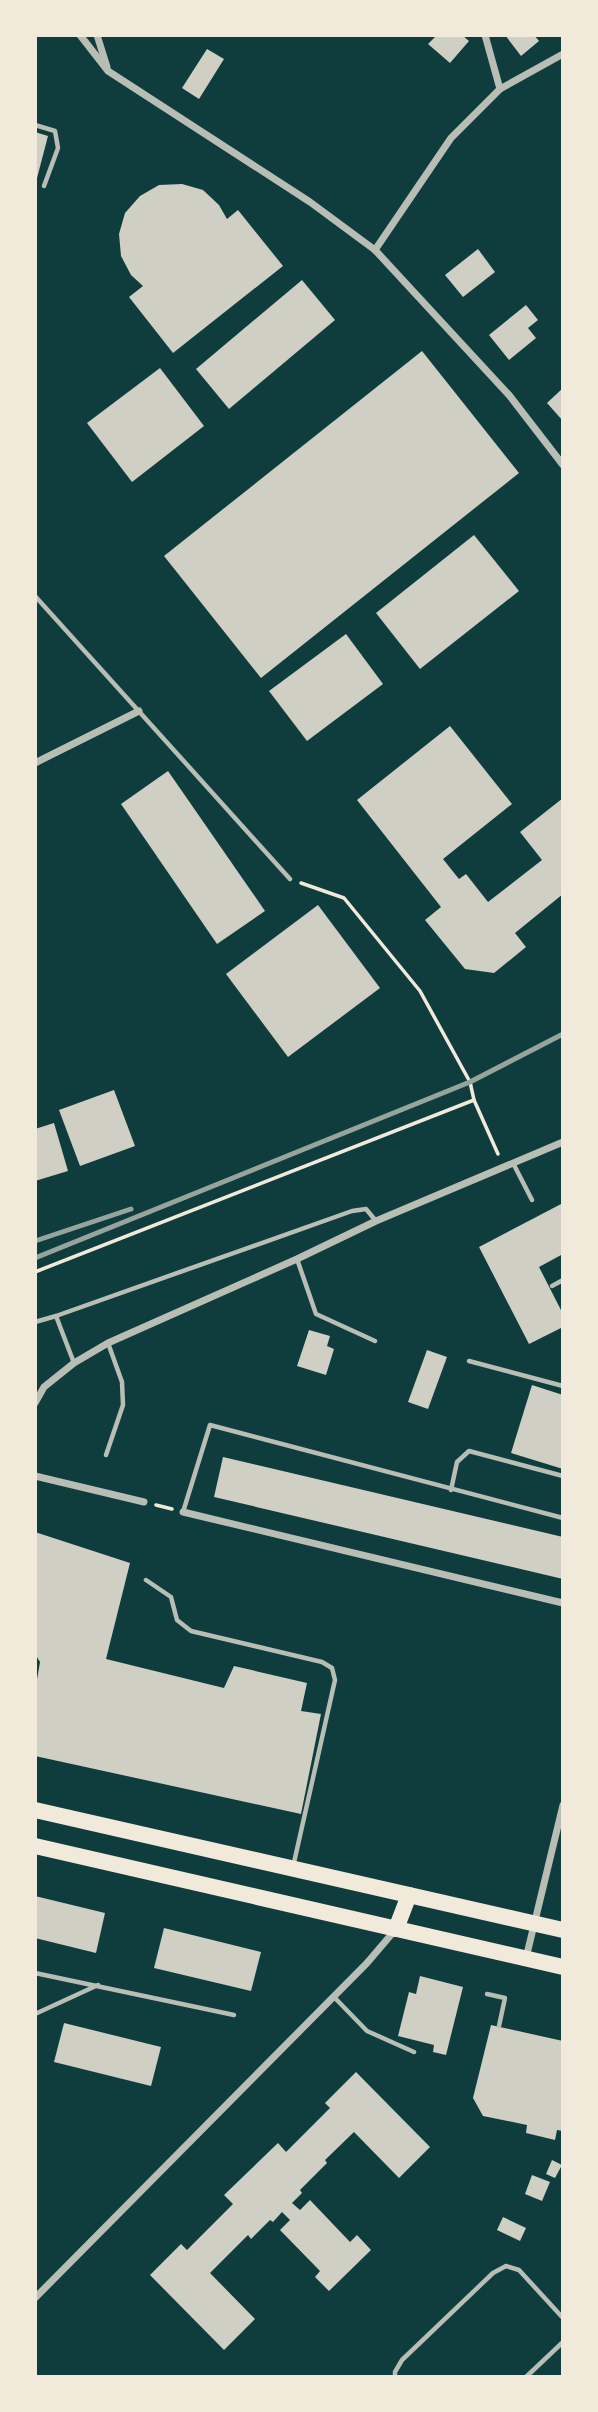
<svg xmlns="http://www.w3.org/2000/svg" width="598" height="2412" font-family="'Fira Sans Condensed',sans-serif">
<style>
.building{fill:#cfcfc3}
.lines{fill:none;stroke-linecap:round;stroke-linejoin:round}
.path{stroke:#f1e9da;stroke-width:3.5}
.service{stroke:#b8beb3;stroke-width:4.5}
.minor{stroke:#b8beb3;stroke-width:7}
.trunk{stroke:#f1e9da;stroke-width:16}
.rail{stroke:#97a49c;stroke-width:5}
</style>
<rect width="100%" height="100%" fill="#0f3d3e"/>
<g class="building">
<polygon points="433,35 462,35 469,41 450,63 428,44 435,37"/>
<polygon points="505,35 534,35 539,41 521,56"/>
<polygon points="207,49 224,59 199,99 182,88"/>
<polygon points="35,132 48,136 36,182 35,182"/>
<polygon points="182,184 203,190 219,205 227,219 238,210 283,266 173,353 129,297 143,286 131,275 121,256 119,234 125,213 140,196 159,185"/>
<polygon points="478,249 495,272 463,297 445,275"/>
<polygon points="302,280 335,320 229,409 196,369"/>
<polygon points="526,305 538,320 528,328 536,338 509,360 489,335"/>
<polygon points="422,351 519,473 261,678 164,556"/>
<polygon points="160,368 204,426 132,482 87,423"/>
<polygon points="563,388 563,421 547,403"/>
<polygon points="474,535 519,591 420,669 376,613"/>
<polygon points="346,634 383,684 307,741 269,691"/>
<polygon points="450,726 512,804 443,859 459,879 466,874 488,902 542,860 520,832 563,798 563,894 515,933 526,947 494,973 465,969 425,920 441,907 357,800"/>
<polygon points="168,771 265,911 217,944 121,804"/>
<polygon points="318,905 380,988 288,1057 226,974"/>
<polygon points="114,1090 135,1146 80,1166 59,1110"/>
<polygon points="54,1123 68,1171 35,1181 35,1129"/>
<polygon points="563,1203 563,1254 539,1267 563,1314 563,1327 529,1344 479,1247"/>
<polygon points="309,1330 330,1336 327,1346 334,1349 326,1375 297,1366"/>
<polygon points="427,1350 447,1357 428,1409 408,1402"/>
<polygon points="532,1385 563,1395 563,1469 511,1453"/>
<polygon points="223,1457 563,1537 563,1579 214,1497"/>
<polygon points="35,1532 130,1563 106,1659 224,1688 234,1666 307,1683 301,1711 321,1714 301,1814 35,1756 35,1691 40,1662 35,1654"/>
<polygon points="35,1896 105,1913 96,1953 35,1938"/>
<polygon points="164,1928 261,1952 251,1991 154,1968"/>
<polygon points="420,1976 463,1987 446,2055 433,2052 434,2045 398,2036 409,1992 416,1994"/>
<polygon points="64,2023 161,2047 151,2086 54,2062"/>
<polygon points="491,2025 563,2041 563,2131 557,2130 555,2140 526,2133 527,2125 483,2116 473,2098"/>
<polygon points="356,2072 430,2147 399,2178 354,2132 325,2160 327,2163 300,2190 302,2193 292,2203 300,2210 310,2200 350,2242 357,2235 371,2250 329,2291 315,2277 320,2271 280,2230 290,2220 282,2212 273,2222 270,2220 251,2239 248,2235 210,2273 255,2319 224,2350 150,2275 181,2244 187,2250 233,2204 224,2195 278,2143 286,2152 330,2108 325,2103"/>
<polygon points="552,2160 562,2165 555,2178 546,2174"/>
<polygon points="532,2175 550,2182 542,2201 525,2194"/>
<polygon points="503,2217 526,2228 520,2241 497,2230"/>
</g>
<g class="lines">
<g class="path">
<polyline points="301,883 344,898 420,991 470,1082 474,1100 498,1154"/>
<polyline points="35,1272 474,1100"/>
<polyline points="156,1505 172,1509"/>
</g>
<g class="service">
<polyline points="35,125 55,131 58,148 44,186"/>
<polyline points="35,596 290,879"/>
<polyline points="513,1163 532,1200"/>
<polyline points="297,1259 316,1314 375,1341"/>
<polyline points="552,1286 563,1280"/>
<polyline points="56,1316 352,1211 366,1209 376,1221"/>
<polyline points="35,1322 56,1316 74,1363"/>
<polyline points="469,1361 563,1386"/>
<polyline points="106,1455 123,1405 122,1382 108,1343"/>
<polyline points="451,1490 457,1462 469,1451 563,1476"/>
<polyline points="183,1512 210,1425 563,1518"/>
<polyline points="146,1580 171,1597 177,1620 191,1631 322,1662 332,1668 335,1680 293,1867"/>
<polyline points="35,1973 234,2015"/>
<polyline points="487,1994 505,1998 499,2026"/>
<polyline points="334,1997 367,2031 414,2052"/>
<polyline points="35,2014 98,1985"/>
<polyline points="395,2377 395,2372 402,2360 493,2273 506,2266 519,2270 563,2318"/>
<polyline points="526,2377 563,2342"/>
</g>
<g class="minor">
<polyline points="80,35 108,71 310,202 375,250 509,395 563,465"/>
<polyline points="97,35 107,67"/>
<polyline points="485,35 500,89"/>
<polyline points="375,250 451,138 500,89 563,54"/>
<polyline points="35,763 139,711"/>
<polyline points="35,1403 44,1387 74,1363 108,1343 297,1259 376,1221 563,1142"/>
<polyline points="35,1476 144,1502"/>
<polyline points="183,1512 563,1603"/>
<polyline points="526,1958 563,1805"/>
<polyline points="35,2298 367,1963 396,1929"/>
</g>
<g class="trunk">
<polyline points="35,1810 563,1930"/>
<polyline points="35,1846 563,1967"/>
<polyline points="396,1929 409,1895"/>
</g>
<g class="rail">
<polyline points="35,1241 131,1209"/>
<polyline points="35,1258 470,1082 563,1034"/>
</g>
</g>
<rect width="598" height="2412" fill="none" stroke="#f1e9da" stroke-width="74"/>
</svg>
